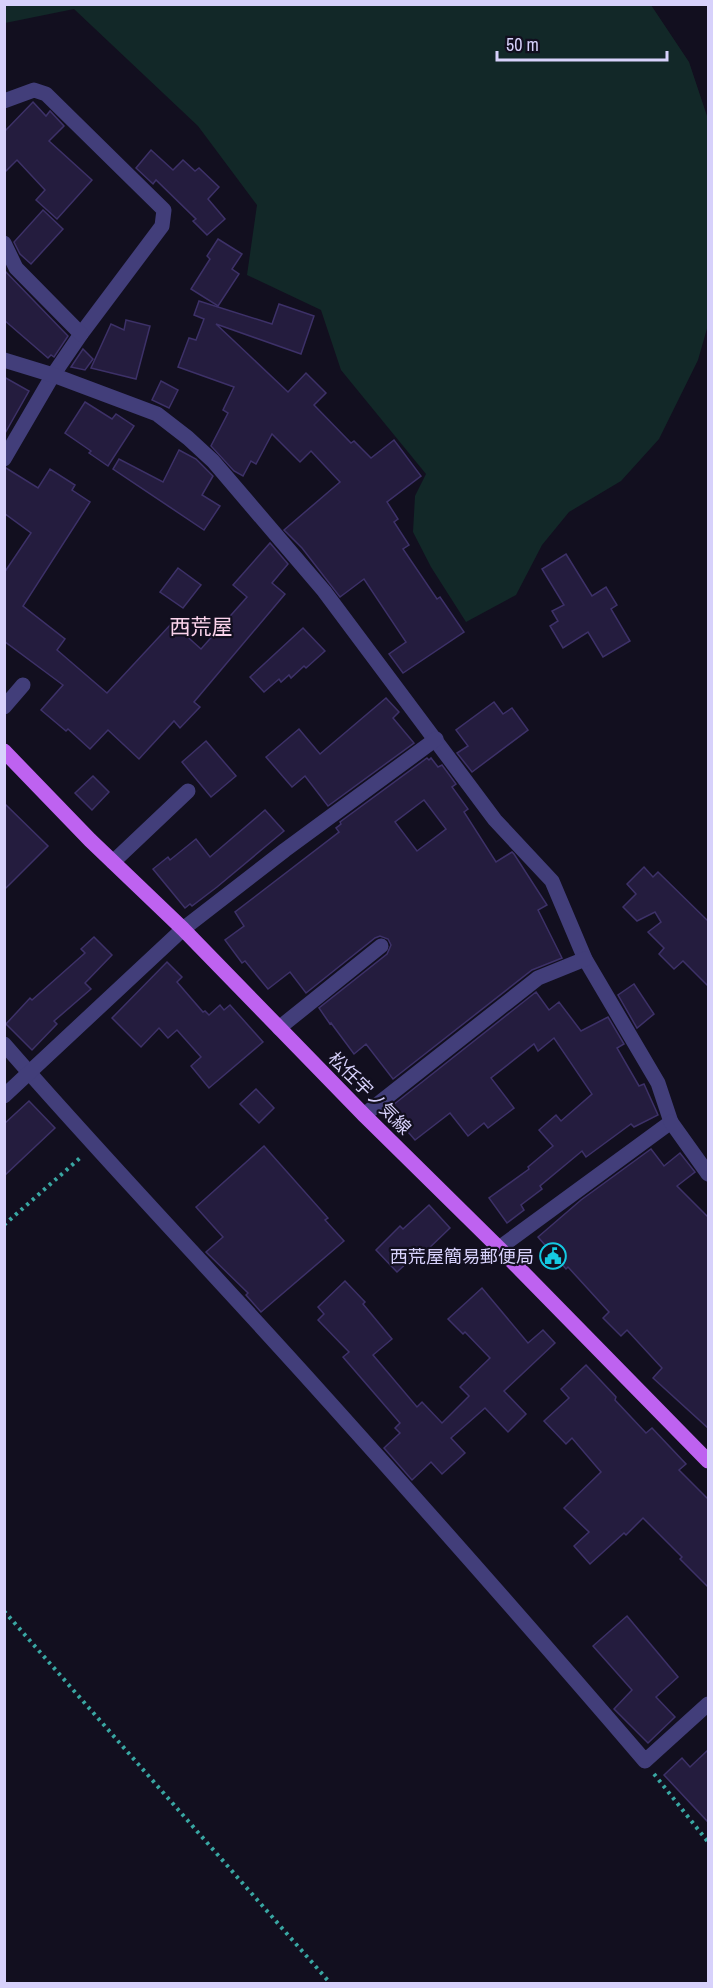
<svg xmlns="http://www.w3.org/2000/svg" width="713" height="1988" font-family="'Archivo Narrow','Noto Sans JP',sans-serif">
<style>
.green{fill:#122828}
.building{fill:#241c3e;stroke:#3d3168;stroke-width:1.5;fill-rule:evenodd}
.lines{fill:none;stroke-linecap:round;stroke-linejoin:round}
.path{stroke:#39a7a3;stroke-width:4;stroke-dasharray:3 4.5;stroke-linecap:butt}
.minor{stroke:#423e7a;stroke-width:15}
.major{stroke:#be62f0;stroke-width:15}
.labels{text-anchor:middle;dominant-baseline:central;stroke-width:4.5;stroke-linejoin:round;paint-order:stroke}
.street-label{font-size:18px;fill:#d7d1fb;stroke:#120f1f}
.poi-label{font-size:18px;fill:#d7d1fb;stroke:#120f1f;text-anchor:end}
.quarter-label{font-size:21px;fill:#fbd3eb;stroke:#120f1f}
</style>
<rect width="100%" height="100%" fill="#120f1f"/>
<polygon class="green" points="4,5 651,5 689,62 708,119 708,325 698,360 659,439 621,481 569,512 542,545 516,595 466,622 431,567 413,532 415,496 426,474 341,370 321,310 247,275 257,205 198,126 74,9 5,23"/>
<g class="building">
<polygon points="33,102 46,116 50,111 64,126 49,141 92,180 57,219 36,200 45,190 17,160 4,173 4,132"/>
<polygon points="151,150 173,170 183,160 195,171 199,168 219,187 208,199 225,219 207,235 193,221 196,219 156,180 153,184 136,168"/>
<polygon points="43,210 63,229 31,264 20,254 14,242"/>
<polygon points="218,239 242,254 232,269 239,274 218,306 191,289 210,259 207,256"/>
<polygon points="4,270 68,336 54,357 51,355 48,358 4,320"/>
<polygon points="199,301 272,324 279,304 314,316 301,354 216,324 288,392 306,373 326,393 314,405 351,443 354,441 371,458 394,440 421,476 387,502 398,519 394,522 409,545 403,549 437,599 440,597 464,632 403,673 389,654 406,642 364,579 340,597 302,548 284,530 340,482 311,451 300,462 272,434 256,464 251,461 243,476 234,471 211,446 228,413 223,410 234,387 178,367 189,338 196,340 204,319 194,315"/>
<polygon points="126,320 150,326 136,379 91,368 111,324 124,330"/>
<polygon points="83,349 93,359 85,370 71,367"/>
<polygon points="4,377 29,391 4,435"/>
<polygon points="161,381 178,390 169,408 152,400"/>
<polygon points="85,402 112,419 116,414 134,426 108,466 89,453 91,451 65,433"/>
<polygon points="179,450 196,459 213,476 202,495 220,506 204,530 113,469 119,459 163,482"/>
<polygon points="6,468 38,488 50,469 75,485 72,490 90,502 23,606 65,639 57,650 107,693 172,623 201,649 247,597 233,585 270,543 288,564 272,583 285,594 194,702 200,707 180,728 174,721 139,759 108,730 90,749 68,729 66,731 41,710 63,685 4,641 4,573 31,533 4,513 4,469"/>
<polygon points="566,554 592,596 606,587 617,605 611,609 630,641 603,657 588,632 563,648 550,626 558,621 552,611 564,605 542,569"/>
<polygon points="178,568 201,585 183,608 160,592"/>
<polygon points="303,628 325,651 306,668 304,666 291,678 289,675 281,682 279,679 264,692 250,677"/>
<polygon points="386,698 399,712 393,718 414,743 328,806 305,776 292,787 266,757 299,729 320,754"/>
<polygon points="494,702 503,714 512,708 528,730 472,772 457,753 468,746 456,730"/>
<polygon points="206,741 236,776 211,797 182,762"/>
<path d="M427,758L429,760L431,758L438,767L442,765L456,784L452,787L468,809L464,812L496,862L512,852L514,854L547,905L538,910L562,958L532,970L393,1079L366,1044L354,1054L331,1023L330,1024L319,1008L387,954L391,945L388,939L380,936L375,938L306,993L290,972L268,989L245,961L242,963L225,940L244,926L235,912L339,832L336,828L341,824L340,822ZM424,800L446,829L417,851L395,822Z"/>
<polygon points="93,776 109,792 92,810 75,793"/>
<polygon points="4,803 48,846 4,890"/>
<polygon points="265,810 284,831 217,887 192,906 190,904 185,908 153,869 168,857 170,860 196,839 210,857"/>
<polygon points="644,867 653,877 658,872 708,921 708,986 683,961 674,969 659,954 664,948 648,932 661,922 655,912 637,921 623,907 636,894 627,884"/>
<polygon points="94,937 112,955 85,983 91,989 54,1021 57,1024 32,1050 6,1024 30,998 32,1000 85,953 81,949"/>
<polygon points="167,962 182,977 177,982 203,1012 205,1011 209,1015 220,1005 224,1010 230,1005 263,1042 209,1088 191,1066 201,1057 177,1030 168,1038 159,1028 141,1047 112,1018"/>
<polygon points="634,984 654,1014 637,1028 618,995"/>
<polygon points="536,992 549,1010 559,1002 581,1031 608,1017 624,1044 617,1048 639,1086 644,1084 658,1115 634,1127 631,1124 586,1157 582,1151 540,1186 542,1189 521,1205 524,1210 507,1223 489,1198 529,1169 528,1167 553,1146 539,1130 556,1115 561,1121 592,1094 554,1038 538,1051 534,1044 491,1078 514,1108 488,1128 484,1123 468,1136 450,1113 415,1140 388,1109"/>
<polygon points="256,1089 274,1108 259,1123 240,1104"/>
<polygon points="29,1101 55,1128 4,1176 4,1124"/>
<polygon points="264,1146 328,1218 325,1220 344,1241 261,1312 246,1295 248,1293 206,1252 223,1237 196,1207"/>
<polygon points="651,1149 664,1166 680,1153 695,1172 677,1186 708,1217 708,1428 653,1378 662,1368 627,1330 621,1336 603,1318 609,1312 568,1267 566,1269 538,1237 581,1200"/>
<polygon points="429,1205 450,1228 424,1253 421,1250 397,1272 376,1250 400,1226 403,1229"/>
<polygon points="345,1281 365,1302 363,1304 392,1339 373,1355 417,1407 422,1402 442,1423 469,1396 460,1387 490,1358 465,1332 463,1334 448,1319 482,1288 528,1343 543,1330 555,1343 504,1391 526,1414 508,1432 485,1408 451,1438 465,1453 442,1474 431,1462 412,1480 384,1448 400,1433 395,1428 400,1423 343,1357 349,1352 318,1320 324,1314 318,1307"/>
<polygon points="586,1365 616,1397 615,1400 646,1433 652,1428 686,1464 679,1470 708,1499 708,1587 680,1559 682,1557 643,1518 626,1535 624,1533 590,1564 574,1546 589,1532 564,1508 601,1472 572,1438 566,1444 544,1421 569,1398 561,1389"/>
<polygon points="627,1616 678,1677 656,1697 675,1717 648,1743 614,1709 632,1690 593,1646"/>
<polygon points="708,1750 708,1822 664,1775 682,1758 690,1767"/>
</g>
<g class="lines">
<g class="path">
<polyline points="4,1225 80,1158"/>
<polyline points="4,1611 331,1984"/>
<polyline points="654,1774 708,1842"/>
</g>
<g class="minor">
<polyline points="4,101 34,90 46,94 164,210 162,226 81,334 53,375 4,459"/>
<polyline points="4,243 16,268 81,334"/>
<polyline points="4,360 53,375 157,414 188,438 213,461 324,591 495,820 552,881 585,959 658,1083 671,1122 499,1248"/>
<polyline points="4,707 23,685"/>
<polyline points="113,862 188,791"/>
<polyline points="279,1028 381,946"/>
<path d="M4,1044C111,1167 224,1284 332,1405C438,1523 542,1641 645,1761L708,1704"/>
<polyline points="4,1096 183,929 285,850 436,739"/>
<polyline points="364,1115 538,978 585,959"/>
<polyline points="671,1122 708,1174"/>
</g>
<polyline class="major" points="4,751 90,840 183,929 364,1115 499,1248 708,1461"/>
</g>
<defs>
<g id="civic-ring" transform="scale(1.35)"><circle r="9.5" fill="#120f1f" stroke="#15c9e2" stroke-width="1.5"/><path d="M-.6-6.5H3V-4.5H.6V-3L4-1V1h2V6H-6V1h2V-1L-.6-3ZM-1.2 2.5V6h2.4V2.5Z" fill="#15c9e2"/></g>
</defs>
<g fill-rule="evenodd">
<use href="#civic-ring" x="553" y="1256"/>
</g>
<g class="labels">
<g class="street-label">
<text transform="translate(370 1093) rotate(45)">松任宇ノ気線</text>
</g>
<g class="poi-label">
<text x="534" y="1256">西荒屋簡易郵便局</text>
</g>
<g class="quarter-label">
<text x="201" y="626">西荒屋</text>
</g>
</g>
<rect width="713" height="1988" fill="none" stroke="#d7d1fb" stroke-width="12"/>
<path d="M497 51v9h170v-9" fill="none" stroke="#d7d1fb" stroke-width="3"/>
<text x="506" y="51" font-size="18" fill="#d7d1fb" stroke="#120f1f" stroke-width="4.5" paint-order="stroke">50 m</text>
</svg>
